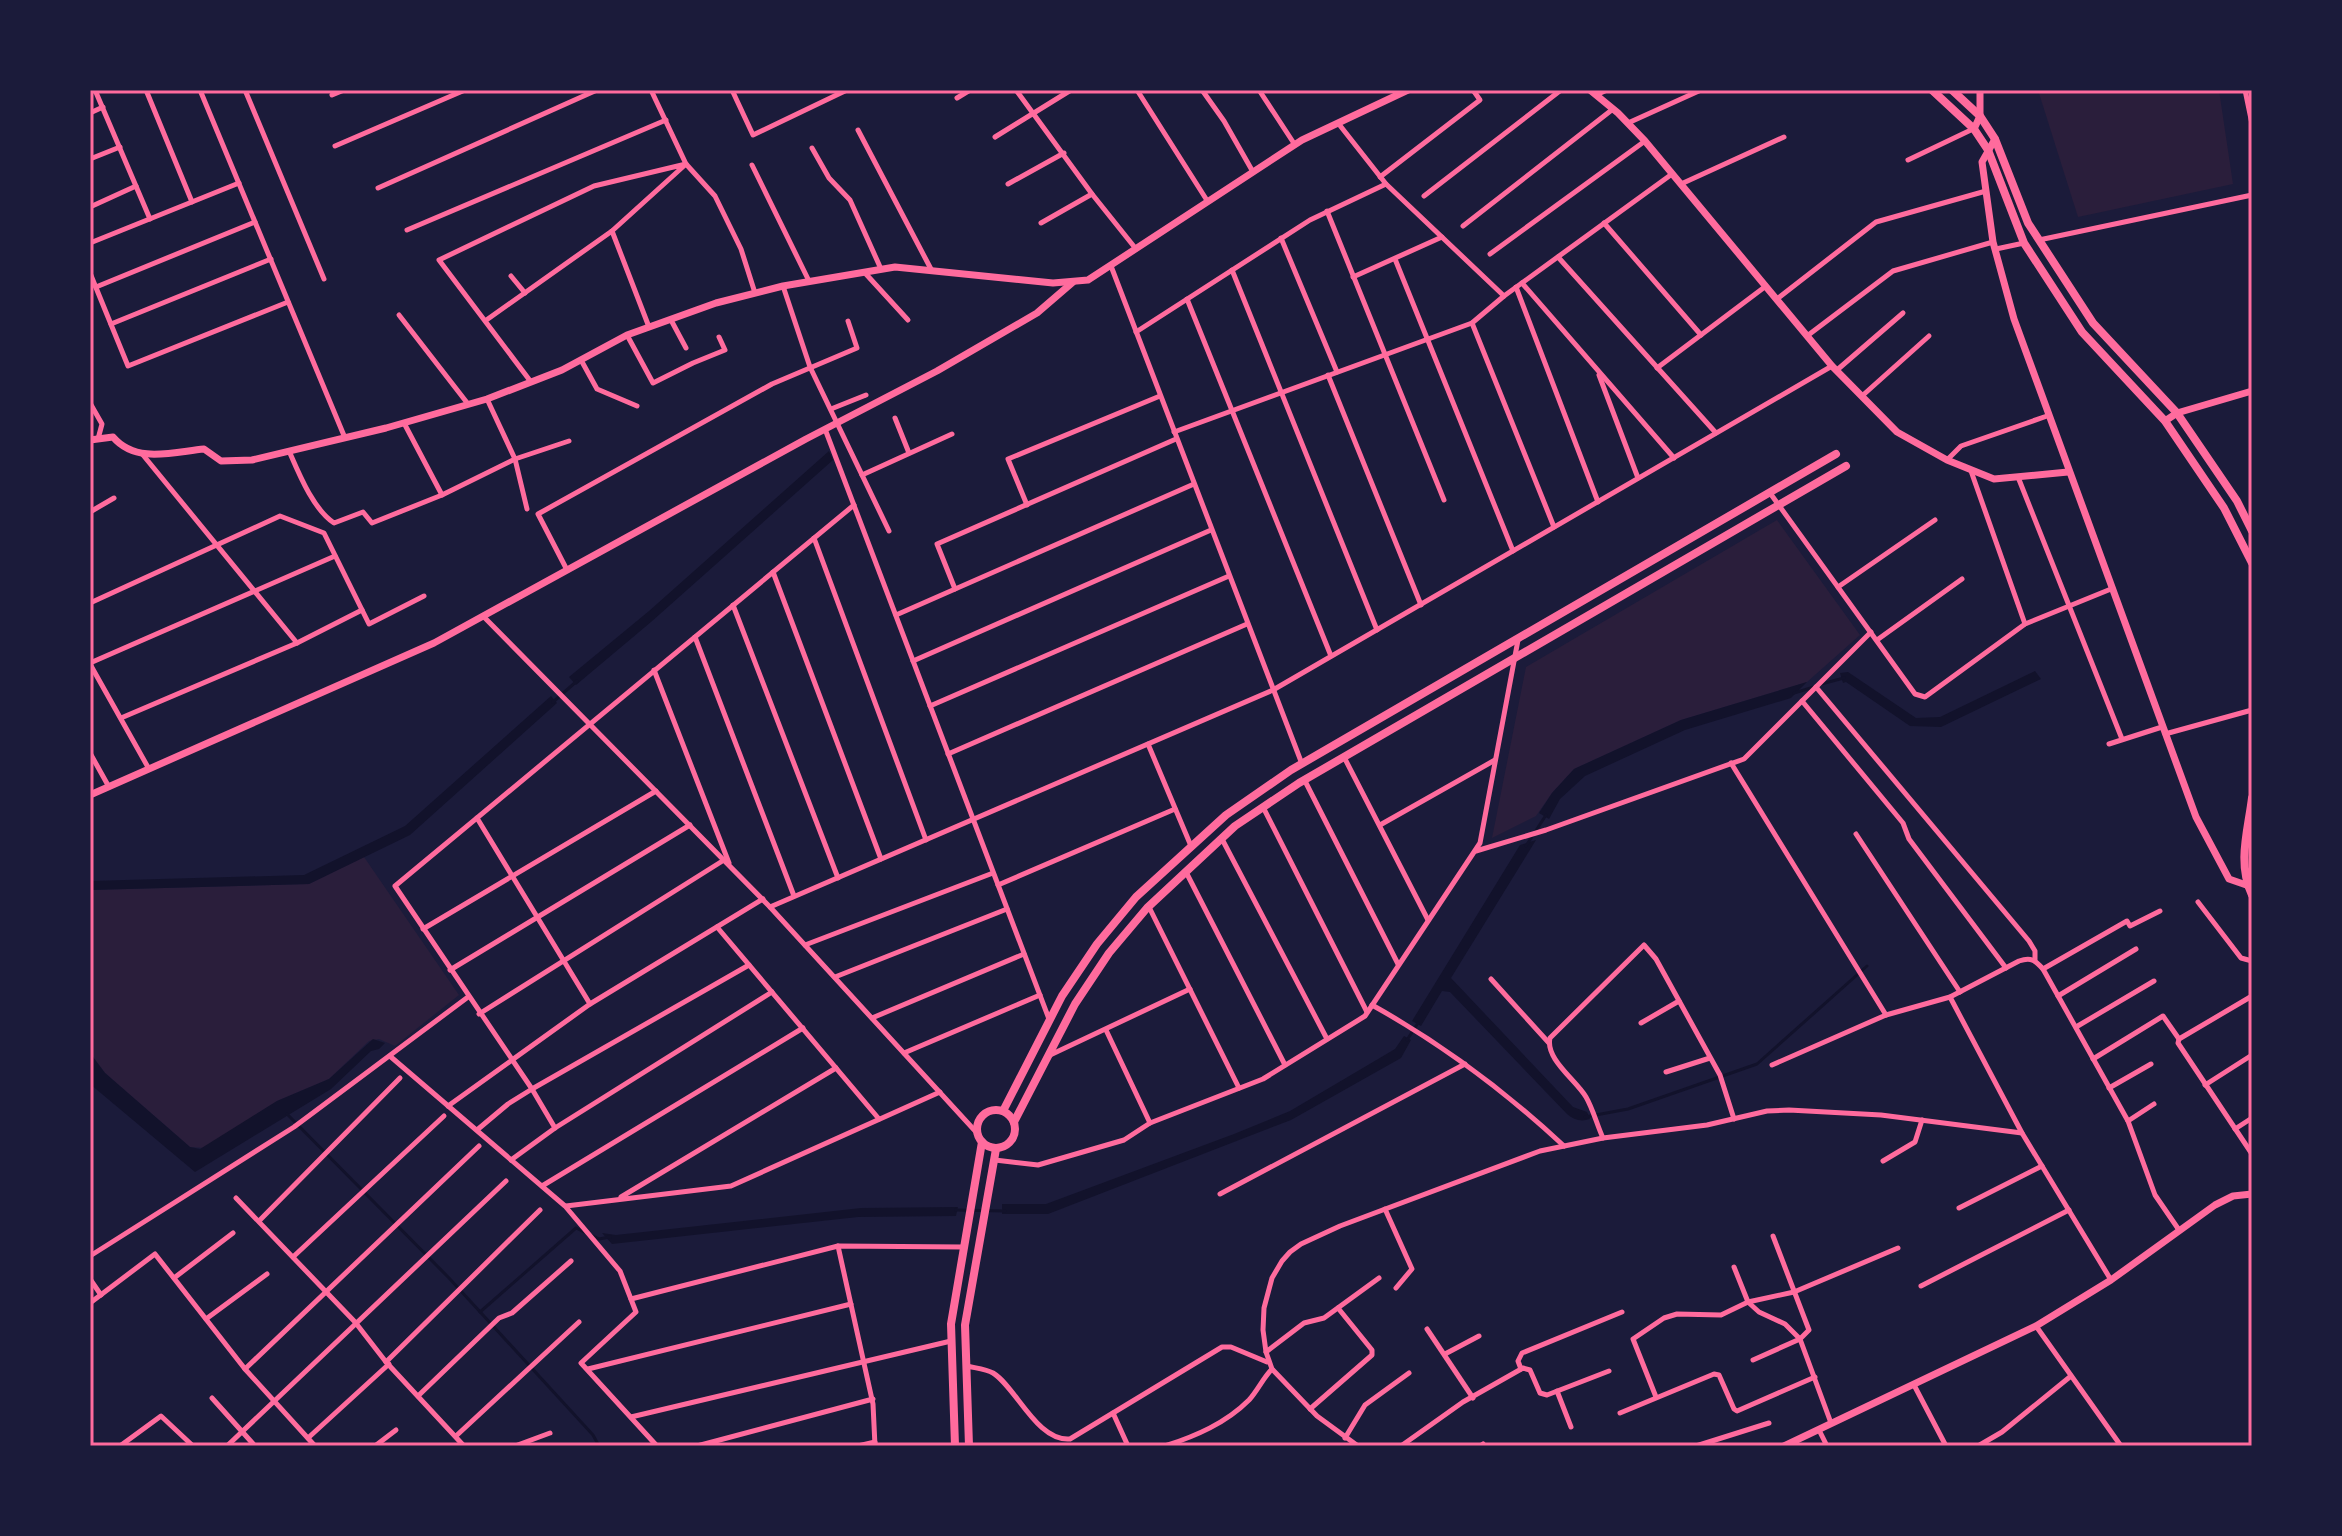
<svg xmlns="http://www.w3.org/2000/svg" width="2342" height="1536" font-family="'Open Sans',sans-serif">
<style>
.green{fill:#2a1e3b}
.water{fill:#12122b}
.lines{fill:none;stroke-linecap:round;stroke-linejoin:round}
.stream{stroke:#12122b;stroke-width:3}
.minor{stroke:#ff6b9d;stroke-width:5}
.tertiary{stroke:#ff6b9d;stroke-width:7}
.secondary{stroke:#ff6b9d;stroke-width:8}
.neatline{fill:none;stroke:#ff6b9d;stroke-width:3}
</style>
<rect width="100%" height="100%" fill="#1b1b3a"/>
<g class="green">
<polygon points="2038,90 2219,90 2233,184 2078,217"/>
<polygon points="1777,520 1860,635 1807,682 1681,720 1574,769 1552,793 1536,816 1492,838 1526,667"/>
<polygon points="364,857 459,995 395,1046 379,1039 369,1041 329,1079 277,1101 205,1148 190,1147 105,1073 90,1053 90,890 309,884"/>
</g>
<g class="water">
<polygon points="829,451 833,460 651,622 576,685 569,677 649,611"/>
<polygon points="2035,671 2041,679 1941,727 1910,726 1846,682 1843,683 1840,673 1848,672 1916,718 1940,717"/>
<polygon points="1807,682 1791,698 1685,730 1585,776 1560,799 1549,819 1539,813 1552,793 1574,769 1681,720"/>
<polygon points="551,696 557,703 410,835 309,884 90,890 90,881 304,875 405,826"/>
<path d="M1536,840L1451,978L1573,1107L1587,1112L1590,1119C1581,1122 1574,1120 1567,1114L1450,992L1442,991L1421,1026L1412,1021L1520,845Z"/>
<polygon points="1404,1036 1411,1040 1401,1058 1291,1120 1048,1214 1002,1214 1002,1204 1046,1204 1234,1134 1290,1111 1395,1049"/>
<polygon points="373,1039 385,1043 379,1049 371,1051 331,1089 195,1172 90,1084 90,1053 105,1073 190,1147 200,1149 277,1101 329,1079"/>
<polygon points="958,1207 956,1216 858,1217 612,1244 602,1233 616,1235 861,1208"/>
</g>
<g class="lines">
<g class="stream">
<polyline points="1821,684 1844,678"/>
<polyline points="1794,693 1814,687"/>
<polyline points="553,702 577,681"/>
<polyline points="1526,846 1546,815"/>
<polyline points="1407,1040 1418,1023"/>
<polyline points="287,1114 449,1278 593,1435 599,1446"/>
<polyline points="1585,1117 1628,1109 1757,1064 1867,966"/>
<polyline points="956,1210 1005,1211"/>
<polyline points="591,1235 599,1239 610,1237"/>
<polyline points="480,1312 576,1228 584,1232"/>
</g>
<g class="minor">
<polyline points="95,90 150,219"/>
<polyline points="146,90 192,202"/>
<polyline points="200,90 345,438"/>
<polyline points="245,90 324,279"/>
<polyline points="651,90 686,164 715,196 741,249 755,293"/>
<polyline points="732,90 753,135 847,90"/>
<polyline points="1016,90 1092,194 1136,249"/>
<polyline points="1137,90 1208,202"/>
<polyline points="1202,90 1224,121 1253,172"/>
<polyline points="1259,90 1295,145"/>
<polyline points="2245,90 2252,124"/>
<polyline points="332,95 344,90"/>
<polyline points="1596,95 1607,90"/>
<polyline points="957,98 970,90"/>
<polyline points="90,113 103,107"/>
<polyline points="1338,123 1386,184 1504,296"/>
<polyline points="1628,123 1701,90"/>
<polyline points="858,130 932,271"/>
<polyline points="995,137 1071,90"/>
<polyline points="335,146 465,90"/>
<polyline points="812,148 829,178 850,200 881,269"/>
<polyline points="90,159 120,147"/>
<polyline points="1908,160 1973,129"/>
<polyline points="752,165 809,281"/>
<polyline points="1380,177 1480,100 1473,90"/>
<polyline points="1008,184 1064,153"/>
<polyline points="1681,184 1784,137"/>
<polyline points="378,188 597,90"/>
<polyline points="1424,196 1561,90"/>
<polyline points="90,207 136,186"/>
<polyline points="1327,211 1444,500"/>
<polyline points="1041,223 1092,194"/>
<polyline points="1604,223 1701,335"/>
<polyline points="1463,226 1613,109"/>
<polyline points="407,230 666,120"/>
<polyline points="612,231 649,327"/>
<polyline points="1281,238 1337,372"/>
<polyline points="2039,240 2252,195"/>
<polyline points="90,243 239,183"/>
<polyline points="1996,249 2024,243"/>
<polyline points="1490,254 1645,141"/>
<polyline points="1558,257 1716,433"/>
<polyline points="1395,259 1513,551"/>
<polyline points="1111,266 1302,764"/>
<polyline points="1232,270 1377,630"/>
<polyline points="90,273 128,366 288,302"/>
<polyline points="865,273 908,320"/>
<polyline points="511,276 525,293"/>
<polyline points="1353,277 1442,237"/>
<polyline points="1522,283 1674,458"/>
<polyline points="783,286 810,367 889,531"/>
<polyline points="96,287 255,222"/>
<polyline points="1516,287 1598,502"/>
<polyline points="1187,299 1331,656"/>
<polyline points="1777,299 1876,222 1986,191"/>
<polyline points="399,315 468,404"/>
<polyline points="671,320 686,348"/>
<polyline points="485,321 612,231 686,164 594,186 439,260 531,382"/>
<polyline points="1472,323 1554,527"/>
<polyline points="111,324 271,259"/>
<polyline points="1136,332 1310,220 1386,184"/>
<polyline points="627,335 653,383 693,363 725,350 719,337"/>
<polyline points="1807,336 1893,271 1993,242"/>
<polyline points="581,360 597,389 637,406"/>
<polyline points="1657,368 1766,286"/>
<polyline points="1837,370 1903,313"/>
<polyline points="1328,375 1421,605"/>
<polyline points="1599,375 1638,478"/>
<polyline points="1862,396 1929,336"/>
<polyline points="487,399 515,459 527,509"/>
<polyline points="90,403 102,424 98,439"/>
<polyline points="831,409 866,395"/>
<polyline points="895,418 909,453"/>
<polyline points="404,423 442,495"/>
<polyline points="825,429 1049,1019"/>
<polyline points="1174,432 1472,323 1504,296 1672,174"/>
<path d="M289,451C299,474 313,509 334,523L363,512L372,523L442,495L515,459L569,441"/>
<polyline points="143,455 297,643"/>
<polyline points="1947,460 1961,446 2047,416"/>
<polyline points="1971,471 2025,624"/>
<polyline points="862,475 952,434"/>
<polyline points="2018,477 2122,739"/>
<polyline points="1770,493 1915,694 1925,697 2025,624 2111,589"/>
<polyline points="1027,505 1008,459 1160,396"/>
<polyline points="90,512 114,498"/>
<polyline points="814,538 926,840"/>
<polyline points="567,570 538,514 772,384 857,348 848,321"/>
<polyline points="773,572 881,859"/>
<polyline points="1838,587 1935,520"/>
<polyline points="955,589 937,544 1176,439"/>
<polyline points="90,603 280,516 324,533 369,624 424,596"/>
<polyline points="733,605 838,878"/>
<polyline points="896,615 1194,484"/>
<polyline points="483,616 770,907 977,1133"/>
<polyline points="695,637 794,896"/>
<polyline points="1877,640 1962,579"/>
<polyline points="913,661 1211,530"/>
<polyline points="90,663 335,556"/>
<polyline points="90,664 149,769"/>
<polyline points="654,670 729,863"/>
<polyline points="1816,687 2029,941 2035,951 2035,960"/>
<polyline points="1802,701 1903,823 1909,839 2006,968"/>
<polyline points="930,706 1229,576"/>
<polyline points="121,718 297,643 362,610"/>
<polyline points="2165,734 2252,710"/>
<polyline points="1148,744 1191,846"/>
<polyline points="2109,744 2162,727"/>
<polyline points="90,753 109,787"/>
<polyline points="948,754 1247,624"/>
<polyline points="1344,757 1428,920"/>
<polyline points="1731,763 1886,1015"/>
<polyline points="1305,781 1398,964"/>
<polyline points="1263,807 1367,1012"/>
<polyline points="477,818 590,1004"/>
<polyline points="1380,825 1495,760"/>
<polyline points="1856,834 1960,992"/>
<polyline points="1222,839 1327,1039"/>
<polyline points="1476,851 1546,830 1744,759 1871,632"/>
<polyline points="1186,872 1285,1065"/>
<polyline points="998,885 1175,809"/>
<polyline points="2198,902 2241,958 2252,961"/>
<polyline points="770,907 1273,690 1832,366"/>
<polyline points="1149,907 1239,1088"/>
<polyline points="2160,911 2130,926 2127,921 2043,969 2128,1121 2155,1195 2179,1230"/>
<polyline points="717,927 879,1119"/>
<polyline points="423,929 656,791"/>
<polyline points="805,945 993,873"/>
<polyline points="450,970 690,825"/>
<polyline points="835,977 1007,909"/>
<polyline points="1491,979 1549,1043"/>
<polyline points="2058,996 2136,949"/>
<polyline points="2252,996 2179,1039 2178,1043 2252,1154"/>
<polyline points="1950,997 2022,1133 2111,1280"/>
<path d="M1372,1005C1442,1044 1505,1091 1564,1146"/>
<polyline points="479,1014 724,860"/>
<polyline points="872,1018 1024,954"/>
<polyline points="1641,1023 1679,1001"/>
<polyline points="2076,1027 2154,981"/>
<polyline points="1106,1030 1150,1123"/>
<polyline points="904,1053 1040,995"/>
<polyline points="1048,1056 1190,989"/>
<polyline points="391,1057 565,1206 620,1271 636,1312 581,1363 657,1446"/>
<polyline points="2093,1059 2163,1016 2179,1039"/>
<path d="M1772,1065L1886,1015L1950,997L2019,961C2031,957 2035,960 2043,969"/>
<polyline points="1666,1072 1710,1058"/>
<polyline points="2205,1085 2252,1055"/>
<polyline points="2109,1088 2151,1064"/>
<polyline points="448,1106 590,1004 763,899"/>
<polyline points="2128,1121 2154,1104"/>
<polyline points="555,1128 532,1089 395,886 854,505"/>
<polyline points="2235,1129 2252,1118"/>
<polyline points="477,1130 508,1104 532,1089 749,965"/>
<path d="M1603,1138C1597,1125 1593,1109 1586,1097C1576,1080 1545,1059 1550,1038L1644,945L1656,959L1720,1075L1734,1119"/>
<polyline points="511,1160 555,1128 772,992"/>
<polyline points="995,1160 1038,1165 1124,1140 1150,1123 1263,1079 1365,1016 1480,843 1518,640"/>
<polyline points="1883,1161 1915,1142 1922,1120"/>
<polyline points="542,1186 803,1028"/>
<polyline points="1220,1194 1465,1064"/>
<polyline points="621,1197 836,1068"/>
<polyline points="236,1198 355,1322 386,1362 464,1446"/>
<polyline points="566,1206 731,1186 940,1092"/>
<polyline points="1959,1208 2042,1166"/>
<polyline points="1385,1209 1412,1269 1396,1288"/>
<polyline points="259,1221 400,1078"/>
<polyline points="838,1246 873,1404 875,1446"/>
<polyline points="90,1256 294,1127 468,997"/>
<polyline points="293,1257 444,1116"/>
<polyline points="1734,1267 1748,1302 1759,1312 1785,1324 1800,1339 1831,1423"/>
<polyline points="174,1278 233,1233"/>
<polyline points="90,1279 101,1295"/>
<polyline points="1921,1286 2069,1210"/>
<polyline points="631,1299 838,1246 963,1247"/>
<polyline points="90,1303 155,1254 245,1369 479,1146"/>
<polyline points="206,1319 267,1274"/>
<polyline points="2036,1326 2121,1446"/>
<polyline points="1427,1329 1473,1398"/>
<polyline points="1266,1352 1304,1323 1324,1318 1379,1278"/>
<polyline points="1445,1354 1479,1336"/>
<polyline points="1753,1360 1800,1339 1809,1330 1773,1236"/>
<polyline points="386,1362 540,1210"/>
<path d="M967,1366C975,1368 986,1369 993,1373C1016,1387 1037,1442 1070,1439L1222,1347H1231L1267,1362"/>
<polyline points="245,1369 315,1446"/>
<polyline points="588,1369 851,1304"/>
<polyline points="1521,1369 1518,1361 1522,1353 1622,1312"/>
<polyline points="1914,1385 1946,1446"/>
<polyline points="1557,1391 1571,1427"/>
<polyline points="418,1396 499,1318 512,1313 571,1261"/>
<polyline points="1656,1397 1633,1339 1664,1318 1677,1314 1721,1315 1748,1302 1794,1292 1898,1248"/>
<polyline points="212,1398 255,1446"/>
<polyline points="1310,1409 1372,1355 1372,1350 1338,1308"/>
<polyline points="1113,1413 1128,1446"/>
<polyline points="1620,1413 1714,1374 1719,1375 1734,1409 1737,1411 1815,1377"/>
<polyline points="631,1417 951,1341"/>
<polyline points="1819,1430 1827,1446"/>
<polyline points="456,1436 579,1322"/>
<polyline points="308,1438 389,1364"/>
<polyline points="1345,1438 1365,1405 1409,1373"/>
<polyline points="120,1446 161,1416 193,1446"/>
<polyline points="227,1446 506,1181"/>
<polyline points="375,1446 396,1430"/>
<polyline points="515,1446 550,1433"/>
<polyline points="697,1446 873,1399"/>
<polyline points="858,1446 875,1442"/>
<path d="M1165,1446C1196,1436 1226,1423 1249,1400C1258,1390 1263,1378 1272,1369"/>
<polyline points="1358,1446 1317,1416 1272,1369 1266,1352 1263,1330 1264,1308 1272,1278 1282,1261 1290,1252 1301,1244 1340,1226 1540,1151 1603,1138 1707,1125 1767,1111 1789,1110 1881,1115 2022,1133"/>
<polyline points="1401,1446 1463,1402 1523,1368 1530,1370 1540,1393 1547,1395 1609,1371"/>
<polyline points="1480,1446 1483,1444"/>
<polyline points="1696,1446 1769,1423"/>
<polyline points="1978,1446 2002,1432 2071,1376"/>
</g>
<g class="tertiary">
<polyline points="1590,90 1618,113 1645,141 1832,366 1897,432 1947,460 1994,479 2068,472"/>
<polyline points="1974,129 1980,116 1980,90"/>
<polyline points="1995,139 1982,162 1993,242 2014,319 2196,817 2229,879 2252,887"/>
<polyline points="2165,421 2177,413 2252,391"/>
<path d="M90,440L113,437C136,464 173,452 204,449L221,461L252,460L386,428L487,399L562,370L627,335L716,303L783,286L895,267L1053,283L1088,280L1302,140L1408,90"/>
<polyline points="90,795 434,643 806,439 937,371 1037,313 1073,282"/>
<polyline points="1784,1446 2036,1326 2111,1280 2215,1205 2233,1196 2252,1194"/>
</g>
<g class="secondary">
<polyline points="1932,90 1974,129 1988,150 2024,243 2082,332 2165,421 2224,508 2252,563"/>
<polyline points="1952,90 1980,116 1995,139 2028,223 2093,323 2177,413 2237,501 2252,531"/>
<path d="M2252,798C2248,831 2237,863 2252,895"/>
<circle cx="996" cy="1129" r="19"/>
<polyline points="1003,1111 1062,996 1097,944 1136,897 1226,815 1291,770 1836,454"/>
<polyline points="1014,1122 1075,1004 1109,953 1147,908 1235,826 1299,783 1846,466"/>
<polyline points="955,1446 951,1324 982,1142"/>
<polyline points="969,1446 965,1325 996,1149"/>
</g>
</g>
<rect width="2342" height="1536" fill="none" stroke="#1b1b3a" stroke-width="184"/>
<rect x="92" y="92" width="2158" height="1352" class="neatline"/>
</svg>
